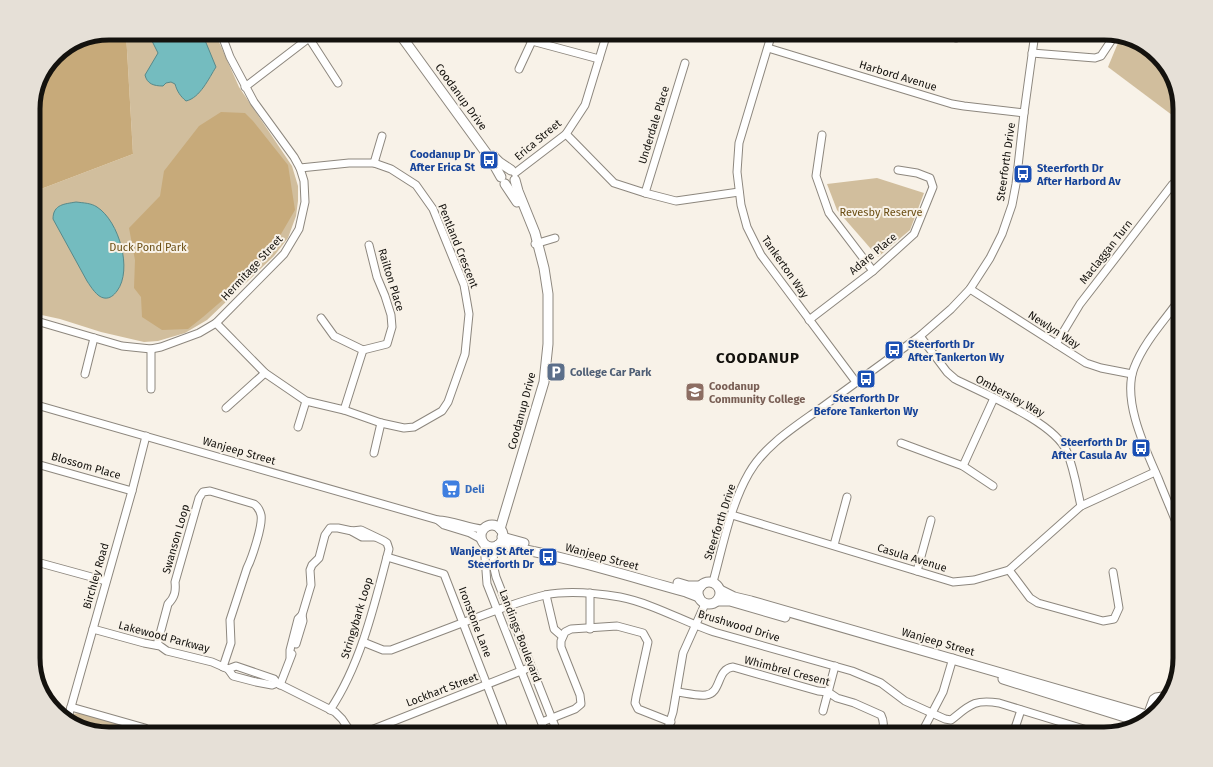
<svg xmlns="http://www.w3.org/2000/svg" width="1213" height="767" font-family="'Fira Sans',sans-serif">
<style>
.green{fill:#d1be9d}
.forest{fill:#c7aa7a}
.water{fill:#74bcbf;stroke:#57898a}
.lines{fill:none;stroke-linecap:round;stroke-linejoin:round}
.minor-casing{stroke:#8d877e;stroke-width:9}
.secondary-casing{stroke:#8d877e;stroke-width:11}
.minor{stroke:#fff;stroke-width:7}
.secondary{stroke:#fff;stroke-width:9}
.labels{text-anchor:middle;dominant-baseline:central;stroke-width:4;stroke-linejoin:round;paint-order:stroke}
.street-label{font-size:11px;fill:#14120e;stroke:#f8f2e8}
.transit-label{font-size:11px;font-weight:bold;fill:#164399;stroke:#f8f2e8;text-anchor:end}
.park-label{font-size:11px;fill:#6c4f15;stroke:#f8f2e8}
.service-label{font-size:11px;font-weight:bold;fill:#4e5e75;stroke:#f8f2e8;text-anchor:start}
.education-label{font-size:11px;font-weight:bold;fill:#785e54;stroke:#f8f2e8;text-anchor:start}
.shop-label{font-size:11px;font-weight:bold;fill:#366cbe;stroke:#f8f2e8;text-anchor:start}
.district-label{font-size:15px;font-weight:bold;letter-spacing:1px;fill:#14120e;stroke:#f8f2e8}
.rim{fill:none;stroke:#14120e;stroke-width:5}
</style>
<rect width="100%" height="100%" fill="#f8f2e8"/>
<g class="green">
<polygon points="126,33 215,33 239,87 292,166 298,186 298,201 296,216 288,238 274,256 207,320 185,333 158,341 144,342 101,332 60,319 37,314 38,247 33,232 33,192 133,154"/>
<polygon points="1120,38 1146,46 1170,71 1180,108 1180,121 1108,67"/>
<polygon points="877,178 924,193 910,230 878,257 837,210 827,184"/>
<polygon points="79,713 142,731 147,734 109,734 68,722 72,714"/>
</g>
<g class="forest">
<polygon points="109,33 126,33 133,154 33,192 33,104 55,55 80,39"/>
<polygon points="221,112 245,113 253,121 288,165 295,210 270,253 232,292 203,317 188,329 162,330 142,317 141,297 134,288 135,260 129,228 160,196 164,171 199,126"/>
</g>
<g class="water">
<path d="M148,33H202L216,67C209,78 200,98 186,101C180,96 177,91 175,84L171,82L166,83L163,86C154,86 147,84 145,75L158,53Z"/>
<path d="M76,202C84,203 91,203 97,207C119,221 133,270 117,291C114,295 110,299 104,298C97,297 91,287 87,281L53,219C53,204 65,204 76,202Z"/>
</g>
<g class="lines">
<g class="minor-casing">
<g id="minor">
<polyline points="519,33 532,41 599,59"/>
<polyline points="761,33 771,36"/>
<polyline points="772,33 739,143 737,172 741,205 747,227 761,255 856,382"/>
<polyline points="956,38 958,33"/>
<polyline points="768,48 952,104 964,106 1024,113"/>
<polyline points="1032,53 1095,58 1101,56 1113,38"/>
<polyline points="519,69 532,41"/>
<polyline points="245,87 309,38 338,83"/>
<polyline points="566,134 614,183 645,193 676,201 739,192"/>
<polyline points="822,135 816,176 829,213 873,271"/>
<polyline points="374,163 382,136"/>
<polyline points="515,173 566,134 585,105 607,33"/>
<polyline points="645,193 685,63"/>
<polyline points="535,244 555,238"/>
<polyline points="970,289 1086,363 1101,368 1132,374"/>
<path d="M1180,299C1164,321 1144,342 1134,368C1122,400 1145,448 1158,478C1165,496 1173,514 1180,532"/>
<polyline points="321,318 334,336 363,350 344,410"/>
<polyline points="33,320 122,346 151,349 161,347 199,333 216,323 284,254 299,229 305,202 304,181 300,168 294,157 254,102 230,57 221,33"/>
<polyline points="809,320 873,271 914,234 933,187 930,178 917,173 898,170"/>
<polyline points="216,323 265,373 306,401 344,410 381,423 404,428 414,427 442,411 448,402 465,354 469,314 464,285 433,209 416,185 391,169 374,163 349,163 300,168"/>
<path d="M920,336L947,372L955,379C984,394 1055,422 1067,452C1074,469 1077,489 1081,506"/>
<polyline points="1056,344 1080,304 1172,185 1180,178"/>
<polyline points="363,350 387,344 392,327 391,315 385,296 377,277 369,245"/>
<polyline points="85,374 94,338"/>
<polyline points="151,389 151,349"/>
<polyline points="33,404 438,520 444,525 470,533 481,539"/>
<polyline points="226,408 265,373"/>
<polyline points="298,427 306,401"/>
<polyline points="901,443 963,466 993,486"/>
<polyline points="374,453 381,423"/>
<polyline points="33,463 132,491"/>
<polyline points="963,466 994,398"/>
<polyline points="732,515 953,582 974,580 1009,570 1081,506 1155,472"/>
<path d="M438,520C453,520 468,528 483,529"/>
<polyline points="352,531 353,532 362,537 374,537"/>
<polyline points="484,544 487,584 546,734"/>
<polyline points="834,545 847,497"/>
<polyline points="494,547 493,564 496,577 558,734"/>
<polyline points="387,557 444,574 506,734"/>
<polyline points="33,561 106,581"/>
<polyline points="1009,570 1030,598 1038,603 1103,621 1114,619 1119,608 1113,572"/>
<polyline points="917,571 931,520"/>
<path d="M713,582C723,546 730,506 749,473C765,445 796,426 821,408C854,384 887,360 920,336L951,309L970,289L990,258L1002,234L1012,205L1016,184L1024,113L1035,33"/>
<polyline points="590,593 590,629"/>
<polyline points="546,595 554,629 562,636"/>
<polyline points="93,629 144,643 160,646 167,651 212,662 228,669 233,676 256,682 272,685 277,683"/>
<path d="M363,642L383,650H391C415,641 438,632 462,623C489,613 516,602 545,595C569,590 596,593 620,597C654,604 682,621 714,632L852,671L881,683L905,701L945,719L951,720C970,705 974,699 999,703L1100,734"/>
<polyline points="296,644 303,621 302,615"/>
<path d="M157,645L168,604C175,597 176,591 175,582L199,498L203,492L210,491L254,504C257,506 260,511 261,515C263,525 252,558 247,568L230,620L231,643L223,667"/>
<path d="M290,657V650L298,619L302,615L311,585L310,570L312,565L319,558L325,535L330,528H338L352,531L361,530L384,541L387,543L389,549C375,603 361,664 330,710"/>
<polyline points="228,669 236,666 274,679 277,683 335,712 342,719 352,734"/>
<polyline points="280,685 292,654"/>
<path d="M678,692C686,693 697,696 706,695C722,693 716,669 733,667L818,691L828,692L837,698L854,703L881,715C885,723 883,727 881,734"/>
<polyline points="71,707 145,728 153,734"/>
<polyline points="823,711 835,666"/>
<polyline points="1146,718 1153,699 1156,697 1169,695"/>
<polyline points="67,721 132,491 146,436"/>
<polyline points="542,722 575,709 581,704 580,695 561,647 561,641 565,632 571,629 617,626 643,633 648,642 636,697 635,703 638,709 671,722"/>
<polyline points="361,734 526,669"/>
<polyline points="666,734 673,712 683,653 705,604"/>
<polyline points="921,734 943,692 953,658"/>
<polyline points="1013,734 1021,710"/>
</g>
</g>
<g class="secondary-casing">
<g id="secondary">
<polyline points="399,33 492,161 501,177"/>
<polyline points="493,156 499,162 511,170"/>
<polyline points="505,184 517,202"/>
<circle cx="492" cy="536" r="11"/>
<polyline points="500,529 544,382 548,344 548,294 544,268 535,233 518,191 515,180"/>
<polyline points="502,537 524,543"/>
<path d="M498,545C562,555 624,575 686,592L699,597"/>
<circle cx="709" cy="593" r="11"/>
<polyline points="678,583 688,586 701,586"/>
<polyline points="720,590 734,597 751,601 1150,716"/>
<polyline points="717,601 730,601 785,617"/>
<polyline points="1003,679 1144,723"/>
</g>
</g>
<use href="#minor" class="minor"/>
<use href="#secondary" class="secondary"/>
</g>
<defs>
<g id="bus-square" transform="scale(1)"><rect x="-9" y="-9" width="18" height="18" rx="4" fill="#1a4fb4" stroke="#f8f2e8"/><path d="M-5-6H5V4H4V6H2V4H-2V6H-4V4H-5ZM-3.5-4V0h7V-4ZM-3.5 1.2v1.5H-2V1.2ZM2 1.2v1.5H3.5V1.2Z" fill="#fff"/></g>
<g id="parking-square" transform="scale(1)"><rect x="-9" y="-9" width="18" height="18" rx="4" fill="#5c6f8a" stroke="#f8f2e8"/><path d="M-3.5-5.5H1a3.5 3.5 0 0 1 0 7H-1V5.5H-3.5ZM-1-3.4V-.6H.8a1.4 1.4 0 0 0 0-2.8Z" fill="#fff"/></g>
<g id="school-square" transform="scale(1)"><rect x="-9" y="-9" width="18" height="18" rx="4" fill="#8d6e63" stroke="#f8f2e8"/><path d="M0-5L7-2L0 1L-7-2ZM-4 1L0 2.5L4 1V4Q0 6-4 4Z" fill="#fff"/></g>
<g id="supermarket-square" transform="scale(1)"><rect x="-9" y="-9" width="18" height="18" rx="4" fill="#3f7fe0" stroke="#f8f2e8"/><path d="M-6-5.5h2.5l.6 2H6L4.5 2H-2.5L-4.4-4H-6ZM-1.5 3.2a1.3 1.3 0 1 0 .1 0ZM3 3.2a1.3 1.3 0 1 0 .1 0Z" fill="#fff"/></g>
</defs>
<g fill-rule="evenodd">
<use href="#bus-square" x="489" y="160"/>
<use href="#bus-square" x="1023" y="174"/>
<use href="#bus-square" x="894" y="350"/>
<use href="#parking-square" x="556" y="372"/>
<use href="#bus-square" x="866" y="379"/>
<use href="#school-square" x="695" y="392"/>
<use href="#bus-square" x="1141" y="448"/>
<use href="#supermarket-square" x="451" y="489"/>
<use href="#bus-square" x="548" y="557"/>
</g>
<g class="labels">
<g class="street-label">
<text transform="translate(898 76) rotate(17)">Harbord Avenue</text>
<text transform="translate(461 97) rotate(54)">Coodanup Drive</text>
<text transform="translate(654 125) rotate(-73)">Underdale Place</text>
<text transform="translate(538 140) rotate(-40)">Erica Street</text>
<text transform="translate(1006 162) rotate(-82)">Steerforth Drive</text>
<text transform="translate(458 246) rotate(68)">Pentland Crescent</text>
<text transform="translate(1106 252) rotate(-52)">Maclaggan Turn</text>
<text transform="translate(873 254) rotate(-40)">Adare Place</text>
<text transform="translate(785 267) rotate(55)">Tankerton Way</text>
<text transform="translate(252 268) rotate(-47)">Hermitage Street</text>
<text transform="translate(391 280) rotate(73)">Railton Place</text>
<text transform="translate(1054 330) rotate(33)">Newlyn Way</text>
<text transform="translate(1010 396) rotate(28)">Ombersley Way</text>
<text transform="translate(522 411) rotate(-75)">Coodanup Drive</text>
<text transform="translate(239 451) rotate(16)">Wanjeep Street</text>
<text transform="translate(86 466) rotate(16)">Blossom Place</text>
<text transform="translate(720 522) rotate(-72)">Steerforth Drive</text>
<text transform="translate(176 539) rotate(-74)">Swanson Loop</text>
<text transform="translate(602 557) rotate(15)">Wanjeep Street</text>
<text transform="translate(912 558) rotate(17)">Casula Avenue</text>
<text transform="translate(96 576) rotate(-74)">Birchley Road</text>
<text transform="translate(357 618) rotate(-73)">Stringybark Loop</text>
<text transform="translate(475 622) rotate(69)">Ironstone Lane</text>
<text transform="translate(739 626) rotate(17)">Brushwood Drive</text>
<text transform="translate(520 636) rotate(69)">Landings Boulevard</text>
<text transform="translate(164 637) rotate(15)">Lakewood Parkway</text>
<text transform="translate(938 642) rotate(16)">Wanjeep Street</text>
<text transform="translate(787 671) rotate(15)">Whimbrel Cresent</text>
<text transform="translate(442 690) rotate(-21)">Lockhart Street</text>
</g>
<g class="transit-label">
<text x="475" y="154">Coodanup Dr<tspan x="475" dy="13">After Erica St</tspan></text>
<text x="1037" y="168" text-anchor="start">Steerforth Dr<tspan x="1037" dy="13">After Harbord Av</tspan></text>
<text x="908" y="344" text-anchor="start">Steerforth Dr<tspan x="908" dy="13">After Tankerton Wy</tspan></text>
<text x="866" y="398" text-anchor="middle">Steerforth Dr<tspan x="866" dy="13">Before Tankerton Wy</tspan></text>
<text x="1127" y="442">Steerforth Dr<tspan x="1127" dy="13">After Casula Av</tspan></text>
<text x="534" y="551">Wanjeep St After<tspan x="534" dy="13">Steerforth Dr</tspan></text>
</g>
<g class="park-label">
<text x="881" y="212">Revesby Reserve</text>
<text x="148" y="247">Duck Pond Park</text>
</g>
<g class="service-label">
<text x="570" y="372">College Car Park</text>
</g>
<g class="education-label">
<text x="709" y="386">Coodanup<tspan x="709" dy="13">Community College</tspan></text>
</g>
<g class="shop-label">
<text x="465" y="489">Deli</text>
</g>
<g class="district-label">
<text x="758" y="358">COODANUP</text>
</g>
</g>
<path d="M0 0H1213V767H0ZM109 40H1104A69 69 0 0 1 1173 109V658A69 69 0 0 1 1104 727H109A69 69 0 0 1 40 658V109A69 69 0 0 1 109 40Z" fill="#e6e0d7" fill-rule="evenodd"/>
<path class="rim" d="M109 40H1104A69 69 0 0 1 1173 109V658A69 69 0 0 1 1104 727H109A69 69 0 0 1 40 658V109A69 69 0 0 1 109 40Z"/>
</svg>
